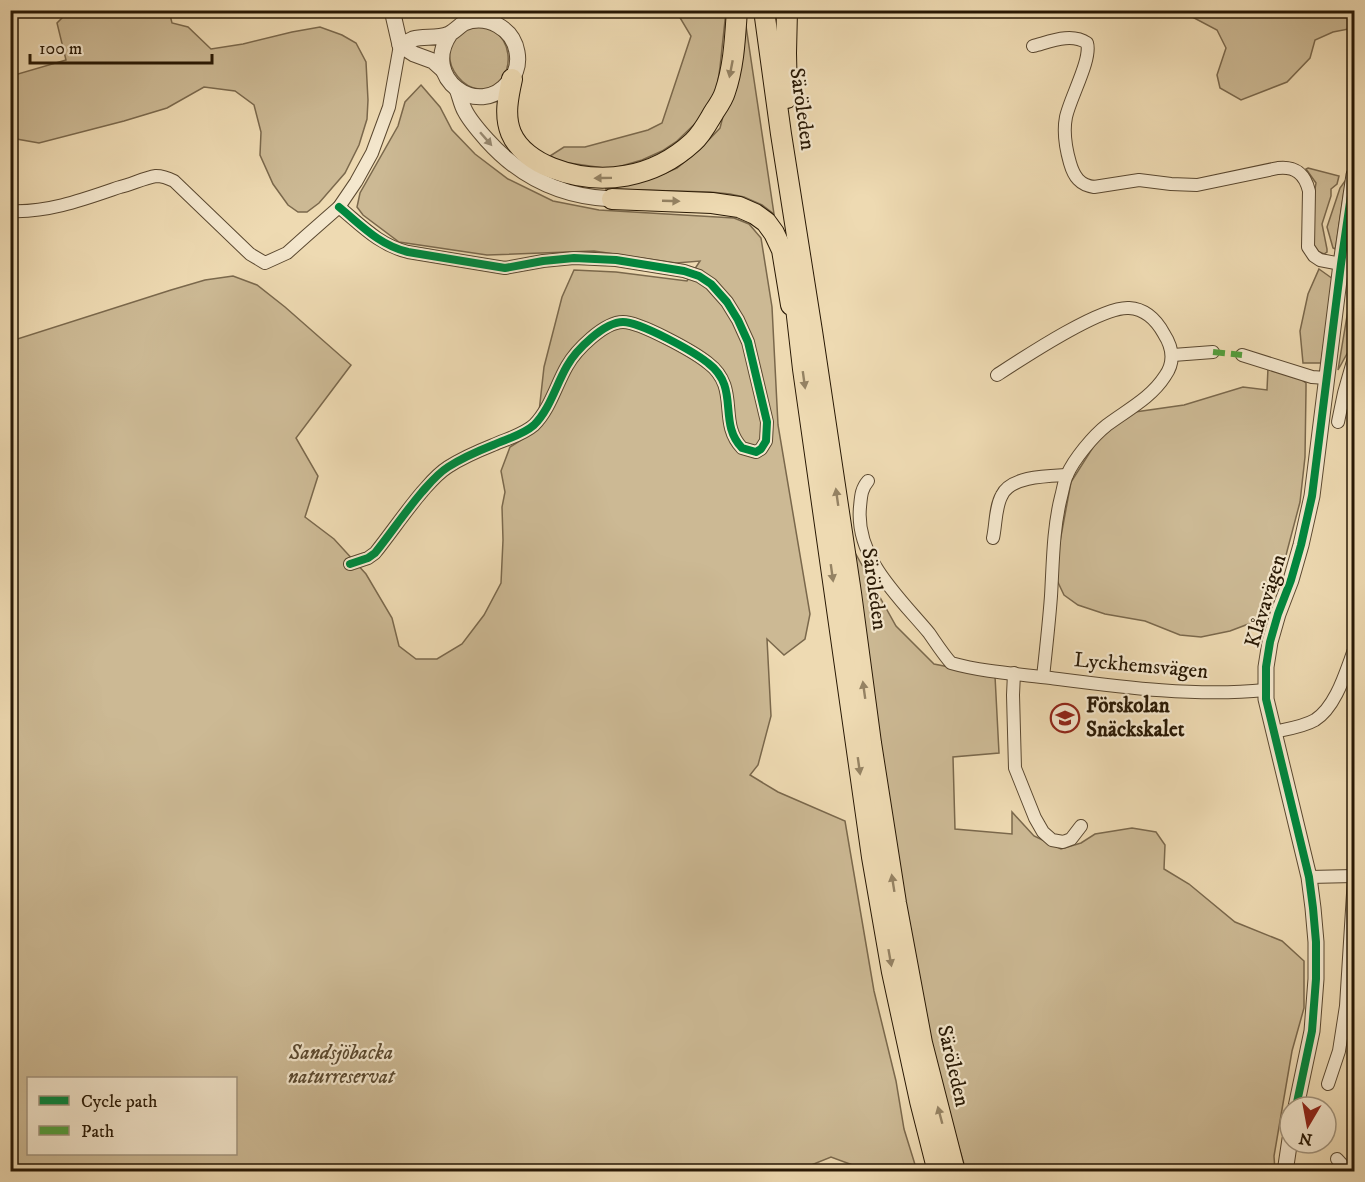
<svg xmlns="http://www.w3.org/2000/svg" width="1365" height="1182" font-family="'IM FELL DW Pica',serif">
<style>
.green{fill:#ccb994;stroke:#7a684c;stroke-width:1.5;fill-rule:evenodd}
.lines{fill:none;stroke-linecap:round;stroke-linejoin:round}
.minor-casing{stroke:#5a4830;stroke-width:14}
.tertiary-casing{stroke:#5a4830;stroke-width:17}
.primary-casing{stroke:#281804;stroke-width:22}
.minor{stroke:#f4e7cd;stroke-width:12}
.tertiary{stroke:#f4e7cd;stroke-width:15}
.primary{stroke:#eedab2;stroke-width:20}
.quiet{stroke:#51a13d;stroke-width:6;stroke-dasharray:12 6;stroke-linecap:butt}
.cycleway-casing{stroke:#f4e7cd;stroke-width:11}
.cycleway{stroke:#00873e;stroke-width:8}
.oneway{fill:#958364}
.oneway2{fill:#988a73}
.labels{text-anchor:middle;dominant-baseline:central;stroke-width:4.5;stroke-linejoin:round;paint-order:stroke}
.street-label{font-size:21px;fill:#281804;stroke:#f4e7cd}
.poi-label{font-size:21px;font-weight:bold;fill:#281804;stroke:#f4e7cd;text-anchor:start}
.park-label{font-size:21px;font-style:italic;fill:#59482f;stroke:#f4e7cd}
</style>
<rect width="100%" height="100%" fill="#eedab2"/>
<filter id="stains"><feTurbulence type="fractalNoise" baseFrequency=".00333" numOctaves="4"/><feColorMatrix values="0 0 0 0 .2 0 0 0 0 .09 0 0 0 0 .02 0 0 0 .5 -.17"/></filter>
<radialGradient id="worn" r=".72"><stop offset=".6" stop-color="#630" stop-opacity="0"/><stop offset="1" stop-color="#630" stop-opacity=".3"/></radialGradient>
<g class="green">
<polygon points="69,11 169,11 172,23 188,27 211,49 243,44 292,32 320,27 342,35 356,43 366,62 368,100 367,119 359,145 345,173 319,203 307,212 298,212 288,205 273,184 260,155 261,132 254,105 235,91 204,87 167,108 124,121 39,143 11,138 11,76 66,60 57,23"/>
<polygon points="676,11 726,11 720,67 717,88 702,117 677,141 662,151 642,160 611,169 562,162 550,156 564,147 585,147 648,130 662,123 691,36"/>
<polygon points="1181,11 1354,11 1354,28 1333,32 1315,40 1310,58 1287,82 1241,100 1220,88 1217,75 1226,48 1217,30"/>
<polygon points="746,26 774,214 762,205 744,197 730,194 710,192 605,189 651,179 677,168 700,149 720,128"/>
<path d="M483,27C487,28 492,30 495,32C510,42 512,65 502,78C474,114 424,54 465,30C470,27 477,27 483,27Z"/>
<path d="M421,85L440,107L452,130L475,154L508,179L553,201L599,210L734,218L749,224L761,238L772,307L778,425L810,614L805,639L784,655L767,639L771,716L758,765L750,775L778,792L845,821L874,991L896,1081L904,1129L917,1171H867L866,1170L831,1157L794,1172H11V341L171,290L205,280L233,276L257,285L285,307L351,365L296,438L318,476L305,517L334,539L366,574L392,618L399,646L416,659H437L462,644L484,615L501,583L503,540L502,507L505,492L501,471L510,447L537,430L544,367L562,297L574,270L616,272L687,281L700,261L676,263L594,251L487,255L399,242L363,215L357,207L360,193L398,126L405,102ZM28,1078H236V1154H28Z"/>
<polygon points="1308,168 1339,176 1337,184 1331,189 1331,196 1322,224 1327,249 1327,252 1324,254 1315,250 1311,244 1313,201 1316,183 1306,169"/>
<polygon points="1345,181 1349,181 1344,191 1336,246 1335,249 1333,248 1327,227 1340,188"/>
<polygon points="1354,236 1354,270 1344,287 1351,240"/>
<polygon points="1319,269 1333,279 1321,363 1303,363 1300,331 1308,294"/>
<polygon points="1354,283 1354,341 1338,370 1351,292"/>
<polygon points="1268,368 1292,373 1306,383 1306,390 1305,457 1300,502 1285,559 1268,607 1251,623 1230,631 1201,637 1180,635 1145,621 1105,614 1078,605 1064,595 1054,574 1071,482 1097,441 1128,413 1184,405 1243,387 1267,390"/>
<polygon points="853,549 896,626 934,664 995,676 999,753 953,757 955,829 1012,834 1012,812 1034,836 1061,849 1081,843 1095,834 1132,828 1156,832 1165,845 1164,869 1189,884 1235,922 1282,941 1304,961 1304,1008 1292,1051 1274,1156 1275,1171 966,1171 931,1053 880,784"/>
</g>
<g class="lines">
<g class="minor-casing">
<g id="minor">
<path d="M1033,46C1049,42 1071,32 1087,43C1092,59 1070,98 1066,117C1063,132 1066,149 1070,163C1074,177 1080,185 1094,187L1139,180L1171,184L1197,185L1278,168C1295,166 1305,174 1309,191L1308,247L1314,256L1320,260L1341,264"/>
<path d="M339,207C361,225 379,245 408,252L505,268L543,261L574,258L616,260L684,271L699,276L711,284L727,302L738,320L748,342L767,422L766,441L761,449L756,452L742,448C717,422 741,388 708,363C693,351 640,322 623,322C604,322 576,350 567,366C556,385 550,409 534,425C523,435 506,439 493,445C478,451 462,458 448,467C437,474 430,483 422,492C405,512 391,533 375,553L368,558L350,564"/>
<path d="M10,211C48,213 85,199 120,187C132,184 144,178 156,176C163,176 168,178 174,181L250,254L265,263L287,253L306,236L339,207L356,182L372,153L389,107L400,45"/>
<polyline points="1173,355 1213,352"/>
<polyline points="1242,355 1312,377 1326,378"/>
<path d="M997,375C1023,358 1101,306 1129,308C1146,309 1157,321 1164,334C1173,348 1175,362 1165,376C1151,398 1127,410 1107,425C1093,436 1074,459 1067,475C1064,481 1063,490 1061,497C1053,529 1053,562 1051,596C1049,623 1046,650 1043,677"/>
<polyline points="1338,422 1344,393 1354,358"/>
<path d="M868,481C861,489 861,497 860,507C855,558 899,597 929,633C936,643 943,654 951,663C983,672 1018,674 1051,678C1121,687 1194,697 1265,690"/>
<path d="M993,538C996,525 995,507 1002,495C1011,476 1048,476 1067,475"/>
<polyline points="1014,673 1013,695 1015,768 1035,818 1043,832 1052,840 1063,842 1071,839 1081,826"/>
<path d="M1273,732C1287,729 1303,727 1315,720C1336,707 1346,671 1354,650"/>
<polyline points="1309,877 1354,876"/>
<polyline points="1328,1084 1339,1051 1346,1006 1354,878"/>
<polyline points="1337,1159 1349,1172"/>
</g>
</g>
<g class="tertiary-casing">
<g id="tertiary">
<polyline points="392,10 400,45 414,54 433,61 443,70"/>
<path d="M400,45C404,43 409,41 413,39C424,36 438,39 449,34C455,31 459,26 464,23C487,14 513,28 517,52C519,63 516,74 509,82C479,120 420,78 450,34"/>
<path d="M457,89C460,96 461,104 465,111C470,121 479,131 487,140C521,178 562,197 612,199"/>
<polyline points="1296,1107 1312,1031 1316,979 1316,942 1313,908 1309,877 1266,699 1266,667 1270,642 1278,614 1291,580 1301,545 1312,496 1341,264 1354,175"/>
<polyline points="1285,1172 1290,1139"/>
</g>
</g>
<g class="primary-casing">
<g id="primary">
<polyline points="764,10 781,134 812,331 851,593 871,743 896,903 922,1043 955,1172"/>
<path d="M512,79C508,97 504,116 511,133C518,150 536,162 552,168C601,187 654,178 693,142C702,134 708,122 714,112C718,106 723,99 725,92C734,66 735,38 737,10"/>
<polyline points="787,98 786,53 787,10"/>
<polyline points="612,199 712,203 739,207 755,214 766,222 774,233 782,250 791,305"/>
<polyline points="794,290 803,369 872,857 892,972 920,1101 938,1172"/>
</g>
</g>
<use href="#minor" class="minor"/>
<use href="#tertiary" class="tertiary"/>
<use href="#primary" class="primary"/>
<polyline class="quiet" points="1213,352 1242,355"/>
<g class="cycleway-casing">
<g id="cycleway">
<path d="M339,207C361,225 379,245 408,252L505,268L543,261L574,258L616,260L684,271L699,276L711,284L727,302L738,320L748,342L767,422L766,441L761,449L756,452L742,448C717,422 741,388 708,363C693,351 640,322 623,322C604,322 576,350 567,366C556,385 550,409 534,425C523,435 506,439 493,445C478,451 462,458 448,467C437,474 430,483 422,492C405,512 391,533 375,553L368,558L350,564"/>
<polyline points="1296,1107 1312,1031 1316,979 1316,942 1313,908 1309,877 1266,699 1266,667 1270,642 1278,614 1291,580 1301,545 1312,496 1341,264 1354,175"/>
</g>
</g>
<use href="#cycleway" class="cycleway"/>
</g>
<defs><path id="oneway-solid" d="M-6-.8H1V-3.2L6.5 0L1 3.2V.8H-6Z" transform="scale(1.5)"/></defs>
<g class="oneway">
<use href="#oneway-solid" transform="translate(731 69) rotate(101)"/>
<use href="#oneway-solid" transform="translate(603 178) rotate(179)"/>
<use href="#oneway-solid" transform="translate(671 201) rotate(2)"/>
<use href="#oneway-solid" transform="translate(804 380) rotate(82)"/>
<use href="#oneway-solid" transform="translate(837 497) rotate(-98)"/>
<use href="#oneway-solid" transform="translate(832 573) rotate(82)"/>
<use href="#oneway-solid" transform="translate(864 690) rotate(-98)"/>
<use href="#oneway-solid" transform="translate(859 766) rotate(82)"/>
<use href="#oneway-solid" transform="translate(893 883) rotate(-99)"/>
<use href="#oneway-solid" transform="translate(890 958) rotate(80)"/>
<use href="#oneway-solid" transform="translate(940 1115) rotate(-105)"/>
</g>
<use class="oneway2" href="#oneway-solid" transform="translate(486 139) rotate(49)"/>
<defs>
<g id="school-ring" transform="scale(1.5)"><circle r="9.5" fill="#f4e7cd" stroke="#8f2418" stroke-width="1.5"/><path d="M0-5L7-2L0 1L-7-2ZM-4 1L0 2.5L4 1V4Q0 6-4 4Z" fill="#8f2418"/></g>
</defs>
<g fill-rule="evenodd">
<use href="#school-ring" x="1065" y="718"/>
</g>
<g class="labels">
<g class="street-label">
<text transform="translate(802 109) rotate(82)">Säröleden</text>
<text transform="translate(874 589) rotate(82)">Säröleden</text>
<text transform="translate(1266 601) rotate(-73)">Klåvavägen</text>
<text transform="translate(1141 666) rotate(5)">Lyckhemsvägen</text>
<text transform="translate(953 1066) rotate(77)">Säröleden</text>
</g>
<g class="poi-label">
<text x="1086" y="706">Förskolan<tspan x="1086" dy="24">Snäckskalet</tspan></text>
</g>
<g class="park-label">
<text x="341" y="1053">Sandsjöbacka<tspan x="341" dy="24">naturreservat</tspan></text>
</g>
</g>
<rect width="1365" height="1182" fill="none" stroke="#eedab2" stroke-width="36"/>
<rect x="12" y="12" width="1341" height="1158" fill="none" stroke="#281804" stroke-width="3"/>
<rect x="18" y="18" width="1329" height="1146" fill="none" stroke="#281804" stroke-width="1.5"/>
<rect x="27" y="1077" width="210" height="78" fill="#f4e7cd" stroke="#a2947d" stroke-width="1.5"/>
<rect x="39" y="1096" width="30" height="9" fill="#00873e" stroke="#a2947d" stroke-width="1.5"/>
<text x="81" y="1107" font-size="18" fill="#281804">Cycle path</text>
<rect x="39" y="1126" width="30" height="9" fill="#51a13d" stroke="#a2947d" stroke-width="1.5"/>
<text x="81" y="1137" font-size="18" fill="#281804">Path</text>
<g transform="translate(1308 1125) rotate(190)"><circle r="28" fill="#f4e7cd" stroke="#a2947d" stroke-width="1.5"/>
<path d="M0-4.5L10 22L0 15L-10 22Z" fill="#8f2418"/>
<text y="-9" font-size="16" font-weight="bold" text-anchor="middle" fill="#281804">N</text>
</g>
<path d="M30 54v9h182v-9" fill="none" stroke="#281804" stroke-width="3"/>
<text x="39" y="54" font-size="18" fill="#281804" stroke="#f4e7cd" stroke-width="4.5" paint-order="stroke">100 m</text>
<rect width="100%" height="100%" filter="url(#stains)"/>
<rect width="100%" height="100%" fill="url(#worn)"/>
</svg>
